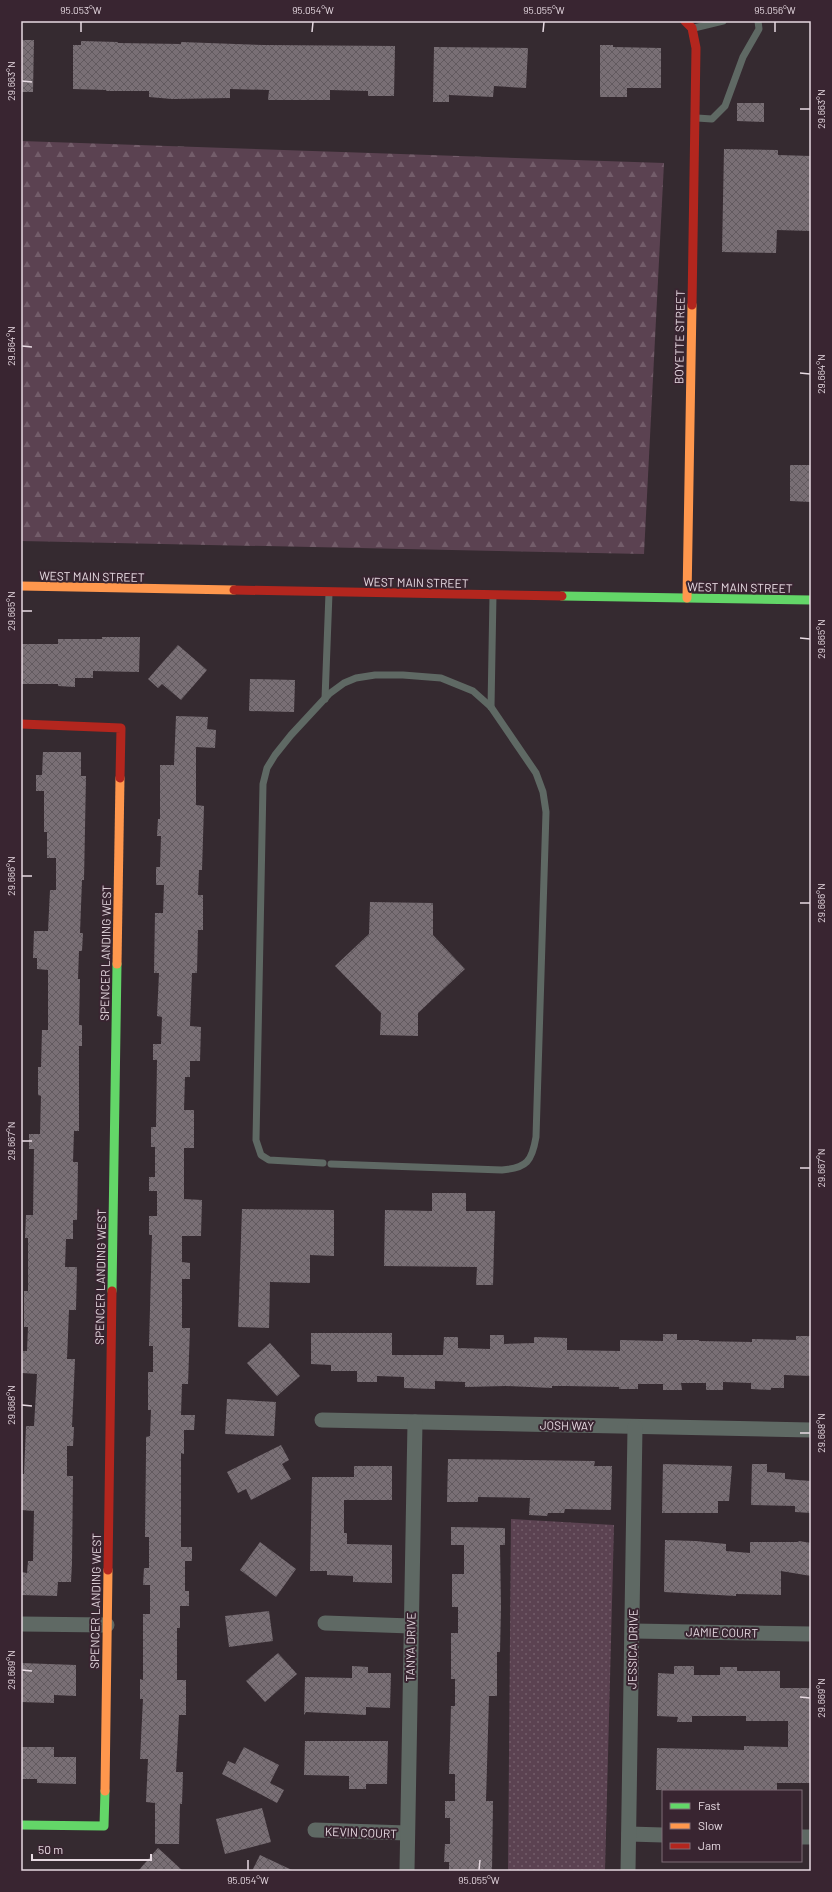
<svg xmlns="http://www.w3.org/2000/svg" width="832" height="1892" font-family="Barlow,sans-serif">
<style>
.grass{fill:url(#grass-dots)}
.forest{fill:url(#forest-firs)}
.building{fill:url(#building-cross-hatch)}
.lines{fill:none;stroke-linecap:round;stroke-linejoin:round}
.lane{stroke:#5f6964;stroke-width:7}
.street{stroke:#5f6964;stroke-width:15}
.fast{stroke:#63d668;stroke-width:9}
.slow{stroke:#ff974d;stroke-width:9}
.jam{stroke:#b3261e;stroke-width:9}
.ticks{fill:none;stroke:#e6d9e1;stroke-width:1.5}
.labels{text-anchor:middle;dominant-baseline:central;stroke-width:4;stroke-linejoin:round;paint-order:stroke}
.street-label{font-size:12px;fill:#e6d9e1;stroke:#392531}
.neatline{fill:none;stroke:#e6d9e1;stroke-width:1.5}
.ticks-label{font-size:10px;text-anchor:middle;fill:#e6d9e1}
</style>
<defs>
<pattern id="grass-dots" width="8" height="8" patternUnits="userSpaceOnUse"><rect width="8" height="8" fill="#5b4251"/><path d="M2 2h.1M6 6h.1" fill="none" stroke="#735d6a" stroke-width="1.8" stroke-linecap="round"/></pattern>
<pattern id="forest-firs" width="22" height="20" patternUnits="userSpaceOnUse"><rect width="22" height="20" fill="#5b4251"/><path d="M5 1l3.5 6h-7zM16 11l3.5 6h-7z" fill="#735d6a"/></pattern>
<pattern id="building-cross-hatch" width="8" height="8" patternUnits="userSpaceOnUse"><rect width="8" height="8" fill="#796f75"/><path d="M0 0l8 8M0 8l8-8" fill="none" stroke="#625a5f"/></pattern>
</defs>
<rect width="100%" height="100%" fill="#352a30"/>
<polygon class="grass" points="511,1519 614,1525 605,1871 508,1871"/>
<polygon class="forest" points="21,141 664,163 644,554 21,541"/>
<g class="building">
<polygon points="21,40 34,40 33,92 21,92"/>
<polygon points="81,41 118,42 118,43 181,44 181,42 264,45 395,46 394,96 368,96 368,91 330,90 330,100 268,100 269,90 230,89 230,98 172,99 149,97 149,91 106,91 106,90 73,89 73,45 81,45"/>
<polygon points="600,45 613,45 613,47 661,48 661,88 627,88 627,97 600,97"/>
<polygon points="434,47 528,48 526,88 494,86 493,97 449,95 449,102 433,102"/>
<polygon points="737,103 764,103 764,122 737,121"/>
<polygon points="724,149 778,150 778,155 811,156 811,231 777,230 776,253 722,252"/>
<polygon points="790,465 811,465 811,502 790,501"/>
<polygon points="102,637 140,637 139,672 93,671 93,678 75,678 75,687 58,686 58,684 21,684 21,644 58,644 58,639 102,639"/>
<polygon points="178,645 207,670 181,700 162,684 158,688 148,679"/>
<polygon points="250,679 295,680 294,712 249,711"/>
<polygon points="176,716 208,717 207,729 216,730 215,748 196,747 196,805 204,806 202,870 199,870 198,895 203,895 203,930 198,930 197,973 192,973 190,1026 201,1027 200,1061 190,1061 190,1077 185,1077 184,1110 194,1110 194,1148 184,1148 184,1199 202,1200 201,1236 182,1236 182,1262 190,1263 190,1279 182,1279 182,1328 190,1328 188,1384 182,1384 181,1415 195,1415 194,1430 184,1430 184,1454 181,1453 181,1547 192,1547 192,1561 185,1561 185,1591 189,1591 189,1606 180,1606 180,1628 177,1628 177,1680 186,1680 186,1715 179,1715 176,1772 183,1772 182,1804 180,1804 179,1844 155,1844 155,1803 146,1802 148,1759 140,1759 143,1699 140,1699 140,1679 143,1680 143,1614 150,1614 150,1585 143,1585 144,1568 149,1568 149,1537 145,1537 146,1453 146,1437 150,1436 151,1410 148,1410 148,1372 153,1372 153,1346 149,1346 152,1235 149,1235 149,1216 157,1216 157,1191 149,1191 149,1177 155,1177 155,1147 151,1147 151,1127 156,1127 157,1060 153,1060 153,1044 161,1044 162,1017 157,1016 159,973 154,973 155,913 163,913 164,885 156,885 156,867 160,867 161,836 157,836 158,819 160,819 160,765 174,765"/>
<polygon points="43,752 81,752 81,776 86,776 84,880 82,880 80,933 83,933 82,951 79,951 78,979 80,979 79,1025 82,1025 82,1046 79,1046 79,1131 74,1131 73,1162 78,1162 77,1220 73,1220 73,1239 66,1239 65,1267 77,1267 76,1310 69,1310 67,1359 75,1359 72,1427 74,1427 73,1446 67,1446 67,1476 73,1476 72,1563 71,1582 58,1582 57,1596 21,1595 21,1572 27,1573 28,1561 33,1561 34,1511 21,1510 21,1474 24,1474 26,1426 34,1426 37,1374 22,1373 23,1351 27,1351 28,1327 24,1327 24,1291 28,1291 28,1238 25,1238 26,1215 33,1215 34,1149 29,1149 29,1134 40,1134 41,1096 38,1095 38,1067 41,1067 42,1030 48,1030 48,970 37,969 37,958 33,958 34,931 48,931 50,890 56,890 56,858 47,858 47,832 44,832 44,791 36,791 36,775 42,775"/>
<polygon points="370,902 433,903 433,935 465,969 418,1013 418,1036 380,1035 381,1013 335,966 369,934"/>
<polygon points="432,1193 466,1193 466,1211 495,1211 493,1285 476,1285 477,1267 384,1266 385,1210 432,1211"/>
<polygon points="242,1209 334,1210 334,1256 310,1255 310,1283 270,1282 269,1328 238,1327"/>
<polygon points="311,1333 392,1333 392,1355 443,1355 444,1337 458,1337 458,1348 490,1349 490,1335 504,1335 504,1344 534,1343 534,1337 567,1338 567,1350 620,1351 620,1340 663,1341 663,1334 677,1334 677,1340 699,1340 699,1341 752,1342 752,1339 796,1340 796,1336 811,1336 811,1376 784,1375 784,1388 771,1388 771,1390 751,1389 751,1383 723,1382 723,1390 706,1390 706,1383 681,1383 682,1390 663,1390 663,1384 638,1384 638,1389 619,1389 619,1387 566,1386 552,1386 552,1388 506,1386 465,1387 465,1382 435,1381 435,1389 404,1388 404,1377 377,1376 377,1382 357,1382 357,1371 331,1371 331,1365 311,1364"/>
<polygon points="270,1343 300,1376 277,1396 247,1363"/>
<polygon points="227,1399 276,1402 274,1436 225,1434"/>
<polygon points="281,1445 289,1460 282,1464 291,1479 251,1500 246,1489 238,1493 227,1472"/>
<polygon points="448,1459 595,1461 594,1466 612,1466 611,1510 565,1509 564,1513 548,1513 547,1516 529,1515 530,1498 478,1497 478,1502 447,1502"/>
<polygon points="663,1464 732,1466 729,1501 718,1501 718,1513 662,1513"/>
<polygon points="752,1464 767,1464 767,1472 785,1473 785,1479 811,1481 811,1513 795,1512 795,1506 751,1505"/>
<polygon points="354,1466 392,1466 392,1500 344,1500 344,1533 347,1533 347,1544 392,1545 392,1583 353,1582 353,1576 327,1575 327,1571 310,1571 312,1477 354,1477"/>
<polygon points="451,1527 505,1528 505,1545 500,1545 501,1607 500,1652 497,1652 497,1696 489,1696 486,1801 493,1801 492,1871 449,1871 449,1862 444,1862 445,1844 450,1844 450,1818 445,1818 445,1801 455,1801 455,1774 449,1774 451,1706 455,1706 455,1679 451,1679 451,1633 458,1633 458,1607 452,1607 452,1574 464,1574 464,1545 451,1545"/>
<polygon points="665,1540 696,1541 726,1544 726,1551 750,1553 750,1542 798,1542 799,1541 811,1543 811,1576 781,1571 781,1595 736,1594 736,1596 664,1592"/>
<polygon points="260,1542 296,1569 276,1597 240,1570"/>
<polygon points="269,1611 273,1641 229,1647 225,1616"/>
<polygon points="278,1653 297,1674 265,1702 246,1681"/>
<polygon points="21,1663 76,1665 76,1696 54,1695 54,1703 21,1702"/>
<polygon points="352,1666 368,1667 368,1673 391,1673 390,1708 366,1707 366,1715 306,1712 304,1715 305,1677 352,1678"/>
<polygon points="674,1666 694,1666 694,1675 720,1675 720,1667 737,1667 737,1671 780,1671 780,1688 811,1688 811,1783 777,1783 777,1791 656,1790 657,1748 744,1750 744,1746 788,1747 788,1721 746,1721 746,1716 692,1716 692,1722 677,1722 678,1717 657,1716 658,1673 674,1674"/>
<polygon points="305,1741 388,1741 387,1784 366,1784 366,1789 349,1789 349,1776 304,1775"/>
<polygon points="21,1747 54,1747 54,1757 76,1757 76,1784 37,1783 37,1779 21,1779"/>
<polygon points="244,1747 279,1765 270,1783 284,1790 277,1803 222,1774 228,1761 235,1764"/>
<polygon points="262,1808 271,1842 225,1854 216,1819"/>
<polygon points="158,1848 183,1871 138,1871"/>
<polygon points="260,1855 294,1871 252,1871"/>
</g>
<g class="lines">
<g class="lane">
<polyline points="694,28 723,21"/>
<polyline points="697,118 712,119 725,106 743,57 759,29 758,21"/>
<polyline points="325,699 329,593"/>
<polyline points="491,707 493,595"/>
<path d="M323,1163L269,1160L261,1155L256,1140L263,784L267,768L275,755L291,735L329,694L344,683L356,678L375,675H403L441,678L473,691L491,707L536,773L543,792L546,812L536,1137C532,1161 527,1168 502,1170L331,1164"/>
</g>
<g class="street">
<polyline points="322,1420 811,1430"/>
<polyline points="325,1623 411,1626"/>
<polyline points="21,1624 107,1625"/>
<polyline points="633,1631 811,1634"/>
<polyline points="315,1830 407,1833"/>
<polyline points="629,1834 663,1835"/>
<polyline points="801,1837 810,1837"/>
<polyline points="407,1871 415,1422"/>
<polyline points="628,1871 635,1427"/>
</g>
<g class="fast">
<polyline points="562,596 811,600"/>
<polyline points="112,1291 117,964"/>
<polyline points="21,1825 104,1826 105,1791"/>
</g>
<g class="slow">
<polyline points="21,586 234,590"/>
<polyline points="687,598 692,305"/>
<polyline points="117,964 120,778"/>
<polyline points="105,1791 108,1570"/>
</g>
<g class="jam">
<polyline points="685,21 692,28 696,48 692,305"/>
<polyline points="234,590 562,596"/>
<polyline points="21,724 121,728 120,778"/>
<polyline points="108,1570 112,1291"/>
</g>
</g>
<path class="ticks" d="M81,32V22M312,32L313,22M543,32L544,22M775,32V22M22,81L32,82M800,109H810M22,346L32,347M800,373L810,374M22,611H32M800,638L810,639M22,876H32M800,903H810M22,1141H32M800,1168H810M22,1405L32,1406M800,1433H810M22,1670L32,1671M800,1697L810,1698M248,1870V1860M479,1870L480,1860"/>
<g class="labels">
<g class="street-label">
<text transform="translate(679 337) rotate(-89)">BOYETTE STREET</text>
<text transform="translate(92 576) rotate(1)">WEST MAIN STREET</text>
<text transform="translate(416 582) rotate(1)">WEST MAIN STREET</text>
<text transform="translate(740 587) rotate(1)">WEST MAIN STREET</text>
<text transform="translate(105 953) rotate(-89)">SPENCER LANDING WEST</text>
<text transform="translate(100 1277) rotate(-89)">SPENCER LANDING WEST</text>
<text transform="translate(567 1425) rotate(1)">JOSH WAY</text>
<text transform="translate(95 1601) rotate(-89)">SPENCER LANDING WEST</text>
<text transform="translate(722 1632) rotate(1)">JAMIE COURT</text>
<text transform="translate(410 1647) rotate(-89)">TANYA DRIVE</text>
<text transform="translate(632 1649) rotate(-89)">JESSICA DRIVE</text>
<text transform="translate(361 1832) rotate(2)">KEVIN COURT</text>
</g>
</g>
<rect width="832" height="1892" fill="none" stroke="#392531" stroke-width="44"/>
<rect x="662" y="1790" width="140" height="72" fill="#392531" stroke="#7e6d77"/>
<rect x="670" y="1803" width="20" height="6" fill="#63d668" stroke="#7e6d77"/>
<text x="698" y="1810" font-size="12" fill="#e6d9e1">Fast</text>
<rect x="670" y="1823" width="20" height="6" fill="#ff974d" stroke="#7e6d77"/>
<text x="698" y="1830" font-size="12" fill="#e6d9e1">Slow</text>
<rect x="670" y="1843" width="20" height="6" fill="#b3261e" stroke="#7e6d77"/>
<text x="698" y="1850" font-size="12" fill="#e6d9e1">Jam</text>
<path d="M32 1854v6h119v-6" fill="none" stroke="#e6d9e1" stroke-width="2"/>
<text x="38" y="1854" font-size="12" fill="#e6d9e1" stroke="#392531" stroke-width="3" paint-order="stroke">50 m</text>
<rect x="22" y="22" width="788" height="1848" class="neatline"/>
<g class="ticks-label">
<text x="81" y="14">95.053°W</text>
<text x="313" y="14">95.054°W</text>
<text x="544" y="14">95.055°W</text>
<text x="775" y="14">95.056°W</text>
<text transform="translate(11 81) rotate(-90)" y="4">29.663°N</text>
<text transform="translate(821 109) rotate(-90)" y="4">29.663°N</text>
<text transform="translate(11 346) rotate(-90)" y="4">29.664°N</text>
<text transform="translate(821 374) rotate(-90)" y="4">29.664°N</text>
<text transform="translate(11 611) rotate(-90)" y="4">29.665°N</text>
<text transform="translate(821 639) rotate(-90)" y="4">29.665°N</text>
<text transform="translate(11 876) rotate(-90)" y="4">29.666°N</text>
<text transform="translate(821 903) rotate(-90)" y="4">29.666°N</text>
<text transform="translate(11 1141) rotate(-90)" y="4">29.667°N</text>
<text transform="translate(821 1168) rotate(-90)" y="4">29.667°N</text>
<text transform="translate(11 1405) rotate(-90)" y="4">29.668°N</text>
<text transform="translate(821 1433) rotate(-90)" y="4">29.668°N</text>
<text transform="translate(11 1670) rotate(-90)" y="4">29.669°N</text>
<text transform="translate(821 1698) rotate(-90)" y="4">29.669°N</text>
<text x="248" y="1884">95.054°W</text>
<text x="479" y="1884">95.055°W</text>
</g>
</svg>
